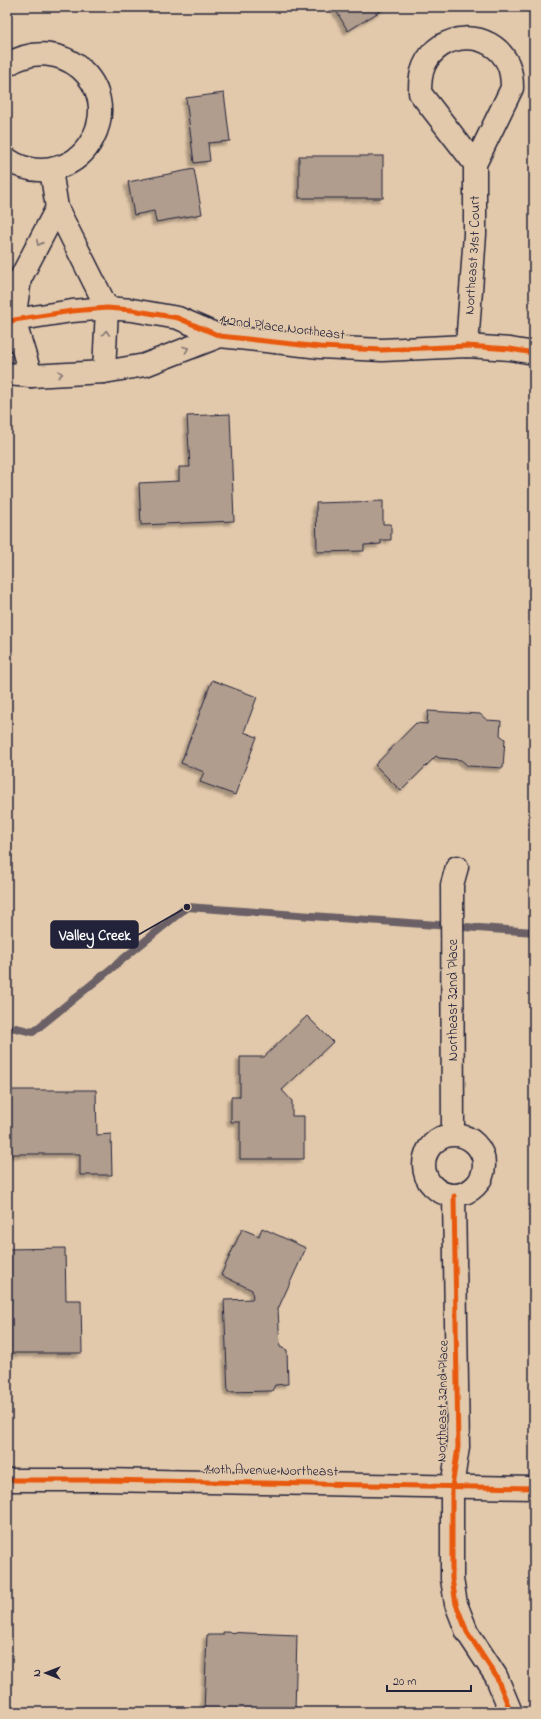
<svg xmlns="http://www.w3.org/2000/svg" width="541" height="1719" font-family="'Indie Flower',sans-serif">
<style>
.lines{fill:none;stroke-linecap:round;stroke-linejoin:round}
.stream{stroke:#6b6166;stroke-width:8}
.building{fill:#b09d8e;stroke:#22223b;filter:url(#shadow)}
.minor-casing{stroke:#22223b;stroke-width:25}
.minor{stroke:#e3c9ab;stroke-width:22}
.cycleway-casing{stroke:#e3c9ab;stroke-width:8}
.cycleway{stroke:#e8590c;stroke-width:5}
.oneway{stroke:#827673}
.labels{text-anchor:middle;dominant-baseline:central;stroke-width:3;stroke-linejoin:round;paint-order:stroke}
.street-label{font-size:14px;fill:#22223b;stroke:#e3c9ab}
.leader{fill:none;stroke:#22223b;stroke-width:1.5}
.callout-dot{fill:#22223b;stroke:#e3c9ab;stroke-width:1.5}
.callout{fill:#22223b;stroke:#22223b;stroke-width:1.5}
.callout-label{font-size:15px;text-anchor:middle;font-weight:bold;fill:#fff}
</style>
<defs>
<filter id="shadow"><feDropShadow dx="-3.5" dy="3.5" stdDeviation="1" flood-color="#0004"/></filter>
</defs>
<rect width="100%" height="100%" fill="#e3c9ab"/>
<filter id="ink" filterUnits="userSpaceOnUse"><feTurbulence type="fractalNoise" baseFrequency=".025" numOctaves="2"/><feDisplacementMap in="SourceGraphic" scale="8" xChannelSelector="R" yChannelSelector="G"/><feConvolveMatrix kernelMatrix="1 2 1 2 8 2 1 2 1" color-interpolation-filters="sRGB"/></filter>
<g filter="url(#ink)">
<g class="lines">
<polyline class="stream" points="7,1026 33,1032 187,907 534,932"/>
</g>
<g class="building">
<polygon points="334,7 387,7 348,31"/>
<polygon points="224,93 230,141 208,143 210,161 194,163 186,98"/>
<rect x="299" y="156" width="84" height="42"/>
<polygon points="194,169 202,214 156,222 154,211 134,215 128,182"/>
<polygon points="230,414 234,521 141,525 139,483 179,481 179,467 190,467 187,416"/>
<polygon points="383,501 383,524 391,524 391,540 381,540 381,544 364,545 364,551 317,552 316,503"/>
<polygon points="212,680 257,697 244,732 257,737 235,795 200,782 204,772 181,763"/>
<polygon points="428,711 480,714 487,720 501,721 500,735 505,739 503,768 468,766 461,760 439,758 436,756 401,791 375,765 416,723 427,724"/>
<polygon points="307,1016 333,1042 282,1090 292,1101 292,1116 304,1116 304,1159 240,1159 240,1122 231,1122 231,1097 240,1097 240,1057 264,1057"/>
<polygon points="7,1090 96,1090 97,1135 111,1134 112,1175 80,1175 80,1154 7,1154"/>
<polygon points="262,1228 306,1248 278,1309 280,1347 287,1350 288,1384 275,1385 272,1391 228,1392 224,1300 253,1299 252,1290 221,1275 242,1229 259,1236"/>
<polygon points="65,1248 66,1300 81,1300 82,1353 7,1353 7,1249"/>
<polygon points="223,1632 297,1635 295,1712 204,1712 207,1635 223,1635"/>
</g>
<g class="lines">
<g class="minor-casing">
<g id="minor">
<path d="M7,65C60,31 121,84 93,138C86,152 74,163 59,167C41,173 23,170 7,159"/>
<polyline points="51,170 57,208 107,308 104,372"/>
<polyline points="7,323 14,320 72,311 107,308 132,310 178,318 220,336 320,347 382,350 467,346 510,349 534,353"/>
<path id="s1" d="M467,346L475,234V164L420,93C420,84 420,75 424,66C439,31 491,28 508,64C511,71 512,80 512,88L475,164"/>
<polyline points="7,374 31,376 104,372 145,365 220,336"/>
<polyline points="31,376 14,320 20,279 57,208"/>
<polyline points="453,1134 452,885 457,867"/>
<circle cx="454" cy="1165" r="30"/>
<polyline points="454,1196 458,1447 452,1487 452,1579 456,1604 467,1632 496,1676 511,1712"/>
<polyline points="7,1480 102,1480 534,1488"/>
</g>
</g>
<use href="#minor" class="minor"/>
<g class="cycleway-casing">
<g id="cycleway">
<polyline points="7,323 14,320 72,311 107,308 132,310 178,318 220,336 320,347 382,350 467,346 510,349 534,353"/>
<polyline points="454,1196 458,1447 452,1487 452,1579 456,1604 467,1632 496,1676 511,1712"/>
<polyline points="7,1480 102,1480 534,1488"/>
</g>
</g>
<use href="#cycleway" class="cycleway"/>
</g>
<defs><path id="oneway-chevron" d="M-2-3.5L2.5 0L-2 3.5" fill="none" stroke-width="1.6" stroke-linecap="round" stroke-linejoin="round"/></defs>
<g class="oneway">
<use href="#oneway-chevron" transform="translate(39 243) rotate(117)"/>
<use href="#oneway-chevron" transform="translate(106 333) rotate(-87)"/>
<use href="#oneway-chevron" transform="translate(186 349) rotate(-21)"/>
<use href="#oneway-chevron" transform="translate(60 374) rotate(-3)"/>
</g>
</g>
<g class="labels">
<g class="street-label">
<text stroke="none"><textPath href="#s1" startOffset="91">Northeast 31st Court</textPath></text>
<text transform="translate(282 328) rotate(7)">142nd Place Northeast</text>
<text transform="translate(453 1000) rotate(-90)">Northeast 32nd Place</text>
<text transform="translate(443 1401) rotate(-89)">Northeast 32nd Place</text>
<text transform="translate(271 1471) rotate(1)">140th Avenue Northeast</text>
</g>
</g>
<path class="leader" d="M187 907L138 935"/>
<circle class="callout-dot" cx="187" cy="907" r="4"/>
<rect class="callout" x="51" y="921" width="87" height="27" rx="4"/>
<g class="callout-label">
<text x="95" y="940">Valley Creek</text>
</g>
<rect width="541" height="1719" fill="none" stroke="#e3c9ab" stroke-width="24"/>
<rect x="12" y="12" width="517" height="1695" fill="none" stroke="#22223b" stroke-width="1.5" filter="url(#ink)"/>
<g transform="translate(46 1673) rotate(270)" stroke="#e3c9ab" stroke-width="3" paint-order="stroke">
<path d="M0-3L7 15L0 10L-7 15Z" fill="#22223b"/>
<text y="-6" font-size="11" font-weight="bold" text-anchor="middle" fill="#22223b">N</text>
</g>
<path d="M387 1685v6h84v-6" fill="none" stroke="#22223b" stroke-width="2"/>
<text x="393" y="1685" font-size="12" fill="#22223b" stroke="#e3c9ab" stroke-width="3" paint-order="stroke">20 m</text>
</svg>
